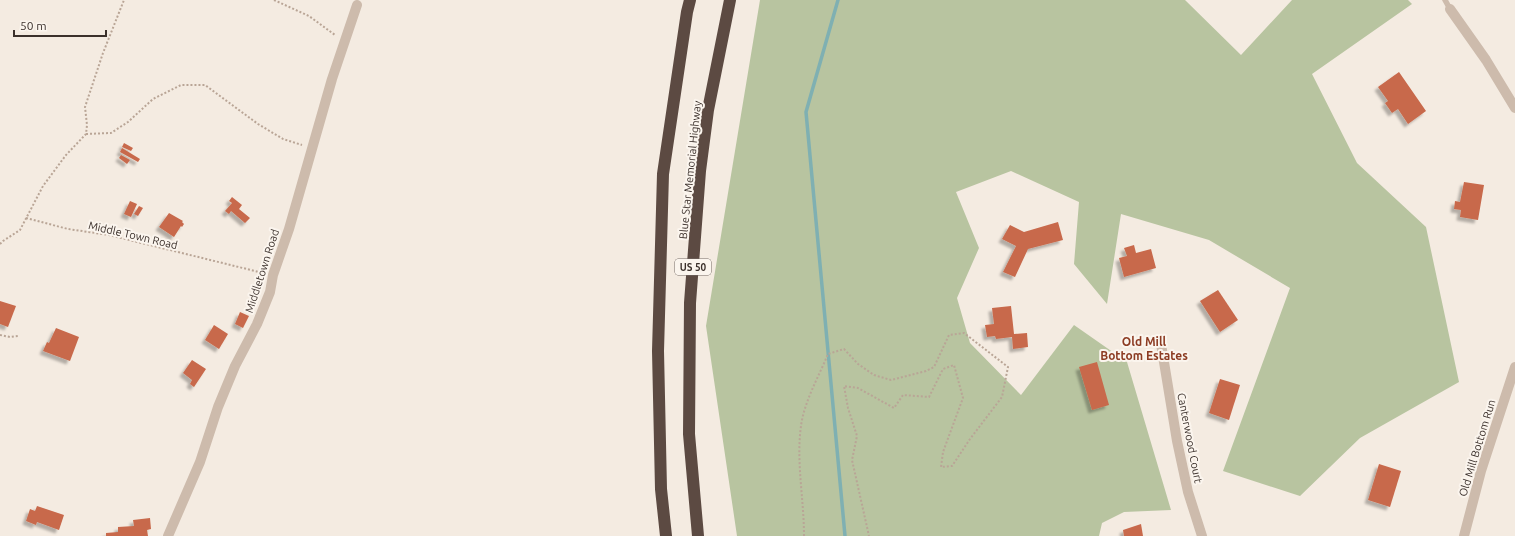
<svg xmlns="http://www.w3.org/2000/svg" width="1515" height="536" font-family="Ubuntu,sans-serif">
<style>
.green{fill:#b8c4a0}
.lines{fill:none;stroke-linecap:round;stroke-linejoin:round}
.stream{stroke:#7fb0b2;stroke-width:3.5}
.building{fill:#c8694b;filter:url(#shadow)}
.path{stroke:#b9a596;stroke-width:2;stroke-dasharray:2 2;stroke-linecap:butt}
.service{stroke:#cdbbac;stroke-width:5.5}
.minor{stroke:#cdbbac;stroke-width:10}
.motorway{stroke:#5c4a42;stroke-width:12}
.labels{text-anchor:middle;dominant-baseline:central;stroke-width:4;stroke-linejoin:round;paint-order:stroke}
.shield{fill:#fbf5ee;stroke:#756b66;stroke-width:1}
.shield-label{font-size:10px;font-weight:bold;fill:#3b302b}
.street-label{font-size:11px;fill:#3b302b;stroke:#fbf5ee}
.neighbourhood-label{font-size:12px;font-weight:bold;fill:#8c3b22;stroke:#fbf5ee}
</style>
<defs>
<filter id="shadow"><feDropShadow dx="-3.5" dy="3.5" stdDeviation="1" flood-color="#0004"/></filter>
</defs>
<rect width="100%" height="100%" fill="#f4ebe1"/>
<polygon class="green" points="760,0 1185,0 1241,55 1292,0 1408,0 1412,4 1312,74 1357,163 1426,227 1459,382 1360,438 1300,496 1223,471 1290,288 1209,240 1121,214 1107,304 1074,264 1079,202 1011,171 956,192 979,248 957,298 970,343 1021,395 1074,325 1127,362 1171,510 1124,512 1102,523 1099,536 737,536 706,326"/>
<g class="lines">
<polyline class="stream" points="838,0 806,112 845,536"/>
</g>
<g class="building">
<polygon points="1399,72 1426,111 1408,124 1398,109 1392,113 1385,103 1388,101 1378,87"/>
<polygon points="124,143 133,148 131,151 122,147"/>
<polygon points="122,148 140,159 138,162 120,152"/>
<polygon points="121,155 130,160 127,164 119,158"/>
<polygon points="1464,182 1484,185 1478,220 1460,217 1461,210 1454,209 1455,201 1460,202"/>
<polygon points="232,197 242,205 239,209 250,218 245,223 231,211 229,214 225,211 232,203 229,201"/>
<polygon points="130,201 137,204 131,217 124,214"/>
<polygon points="139,206 143,208 138,216 134,214"/>
<polygon points="169,213 183,221 182,222 184,224 182,227 181,226 174,237 159,227"/>
<polygon points="1058,222 1063,240 1028,249 1015,277 1003,272 1016,246 1002,239 1010,225 1024,232"/>
<polygon points="1134,245 1136,253 1151,249 1156,268 1124,277 1119,258 1127,256 1124,248"/>
<polygon points="1218,290 1238,320 1220,332 1200,301"/>
<polygon points="0,301 16,306 8,327 0,324"/>
<polygon points="1011,306 1014,334 1027,333 1028,347 1013,349 1012,337 996,339 995,336 987,337 985,325 994,324 992,308"/>
<polygon points="240,312 249,316 243,328 235,324"/>
<polygon points="214,325 228,334 219,349 205,340"/>
<polygon points="56,328 79,337 70,361 43,351 47,342 49,343"/>
<polygon points="192,360 206,369 194,387 190,384 192,380 183,373"/>
<polygon points="1097,362 1109,405 1092,410 1079,367"/>
<polygon points="1220,379 1240,385 1229,420 1209,413"/>
<polygon points="1379,464 1401,471 1390,507 1368,500"/>
<polygon points="37,506 64,515 59,530 37,522 36,525 26,521 30,509 35,511"/>
<polygon points="150,518 151,529 147,530 148,536 106,536 106,533 118,532 118,527 134,526 133,520"/>
<polygon points="1141,524 1143,536 1124,536 1123,530"/>
</g>
<g class="lines">
<g class="path">
<polyline points="274,0 309,16 335,35"/>
<polyline points="86,134 111,133 128,122 153,99 181,85 205,85 258,124 283,139 302,145"/>
<polyline points="26,218 68,229 109,235 263,273"/>
<polyline points="0,244 3,241 20,230 43,186 66,155 86,134 87,125 85,107 103,53 124,0"/>
<polyline points="0,335 10,337 18,336"/>
<path d="M804,536C804,499 796,462 801,426C804,402 819,376 828,354L844,349L858,364L874,375L891,380L926,371L934,367L949,335L964,333L1008,367L1002,397L970,439L952,466L941,467L943,452L963,398L954,365L943,369L929,397L903,395L894,408L858,388L844,386L848,408L857,436L852,460L869,536"/>
</g>
<polyline class="service" points="1445,0 1450,9"/>
<g class="minor">
<polyline points="1450,9 1486,60 1515,108"/>
<polyline points="1161,344 1177,441 1188,492 1202,536"/>
<polyline points="168,536 200,462 218,407 235,366 257,324 270,292 273,275 289,229 332,79 357,5"/>
<polyline points="1464,536 1481,471 1515,367"/>
</g>
<g class="motorway">
<polyline points="666,536 661,489 658,351 663,174 687,12 690,0"/>
<polyline points="698,536 689,434 690,303 700,171 708,110 730,0"/>
</g>
</g>
<g class="labels">
<rect class="shield" x="675" y="259" width="36" height="16" rx="3"/>
<g class="shield-label">
<text x="693" y="267">US 50</text>
</g>
<g class="street-label">
<text transform="translate(690 170) rotate(-84)">Blue Star Memorial Highway</text>
<text transform="translate(133 235) rotate(13)">Middle Town Road</text>
<text transform="translate(262 271) rotate(-72)">Middletown Road</text>
<text transform="translate(1190 438) rotate(79)">Canterwood Court</text>
<text transform="translate(1477 448) rotate(-73)">Old Mill Bottom Run</text>
</g>
<g class="neighbourhood-label">
<text x="1144" y="341">Old Mill<tspan x="1144" dy="14">Bottom Estates</tspan></text>
</g>
</g>
<path d="M14 30v6h92v-6" fill="none" stroke="#3b302b" stroke-width="2"/>
<text x="20" y="30" font-size="12" fill="#3b302b" stroke="#fbf5ee" stroke-width="3" paint-order="stroke">50 m</text>
</svg>
